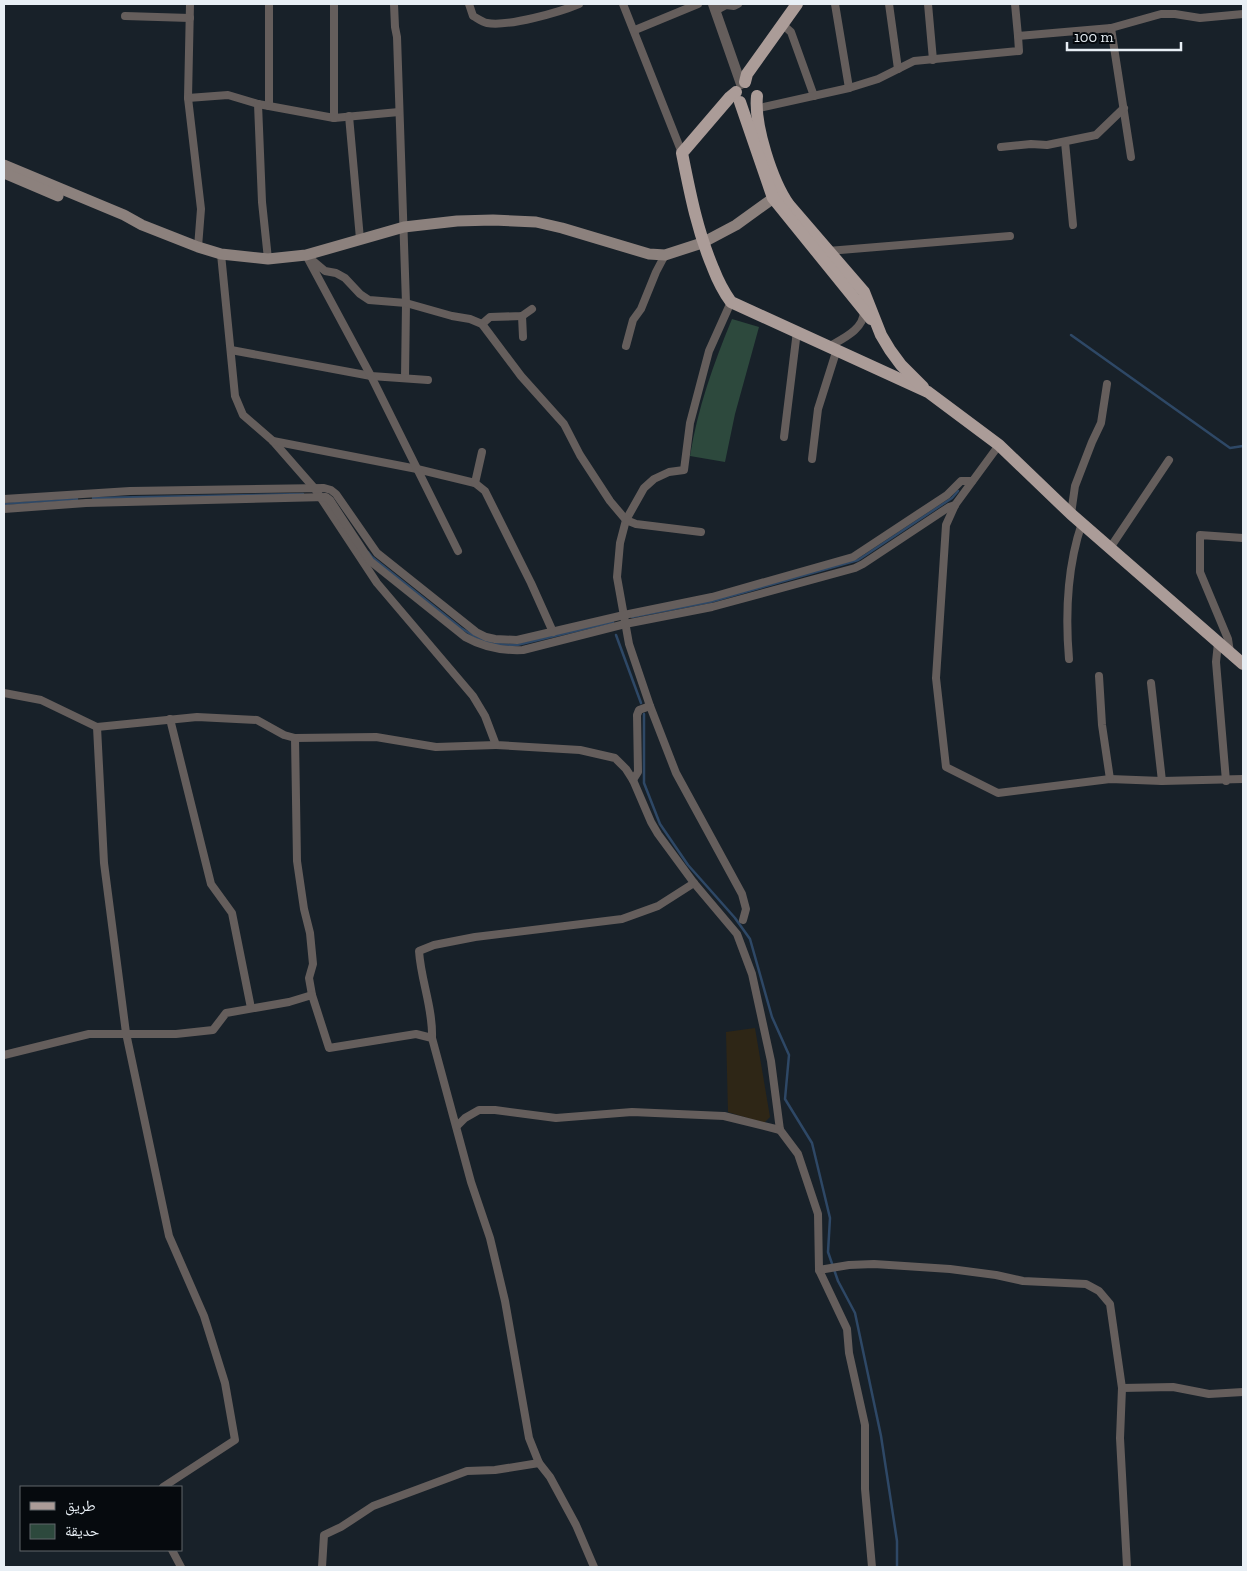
<svg xmlns="http://www.w3.org/2000/svg" width="1247" height="1571" font-family="'Zilla Slab','Noto Naskh Arabic',serif">
<style>
.industrial{fill:#2e2616}
.green{fill:#2d493d}
.lines{fill:none;stroke-linecap:round;stroke-linejoin:round}
.stream{stroke:#2e4866;stroke-width:2.5}
.minor{stroke:#655e5c;stroke-width:8}
.tertiary{stroke:#655e5c;stroke-width:10}
.secondary{stroke:#8c817d;stroke-width:11}
.primary{stroke:#ab9c98;stroke-width:12}
</style>
<rect width="100%" height="100%" fill="#182129"/>
<polygon class="industrial" points="755,1028 770,1117 764,1123 728,1112 726,1032"/>
<path class="green" d="M732,319L759,327L735,414L725,462L690,456C698,407 713,365 732,319Z"/>
<g class="lines">
<g class="stream">
<polyline points="1071,335 1230,448 1243,446"/>
<polyline points="93,498 303,494"/>
<polyline points="4,504 77,499"/>
<polyline points="368,552 372,557 461,628 474,636 493,644 517,645 613,622"/>
<polyline points="632,617 710,602 858,560 952,498 958,491"/>
<polyline points="616,635 641,703"/>
<polyline points="644,714 644,783 660,824 688,865 735,918 750,939 772,1017 789,1055 785,1099 812,1143 830,1218 828,1252 838,1281 855,1313 881,1436 897,1541 897,1567"/>
</g>
<g class="minor">
<polyline points="190,4 188,98 201,209 198,247"/>
<polyline points="269,4 269,106"/>
<polyline points="394,4 395,27 397,37 406,303 405,378"/>
<path d="M469,4L473,16C477,18 482,22 487,23C508,27 560,12 579,4"/>
<polyline points="623,4 682,153"/>
<polyline points="835,4 849,88"/>
<polyline points="889,4 898,69"/>
<polyline points="928,4 933,60"/>
<polyline points="1015,4 1018,36 1111,28 1161,14 1175,14 1200,18 1243,14"/>
<polyline points="715,11 726,5 734,6 738,4"/>
<polyline points="125,16 190,18"/>
<polyline points="782,24 791,32 814,96"/>
<polyline points="1111,28 1131,157"/>
<polyline points="635,30 698,4"/>
<polyline points="188,98 228,95 258,104 334,118 399,112"/>
<polyline points="258,104 262,202 268,259"/>
<polyline points="755,109 849,88 878,79 914,61 1019,51 1018,36"/>
<polyline points="349,116 360,239"/>
<polyline points="334,118 334,4"/>
<polyline points="1065,142 1073,225"/>
<polyline points="1001,147 1031,144 1047,145 1096,135 1124,108"/>
<polyline points="828,251 1010,236"/>
<polyline points="221,254 235,396 243,415 273,441 315,489 377,583 473,696 485,716 496,745 580,750 615,758 626,769 633,780 651,822 658,834 694,883 737,934 752,974 771,1061 780,1130 798,1154 818,1214 819,1270 847,1329 849,1353 865,1425 865,1489 872,1567"/>
<polyline points="731,302 709,351 690,423 684,470 669,472 654,479 644,488 626,520 620,543 617,577 629,644 650,706 676,773 742,894 746,909 743,920"/>
<polyline points="522,316 523,337"/>
<polyline points="482,324 490,317 522,316 532,309"/>
<polyline points="626,346 633,320 641,309 656,272 665,255"/>
<path d="M830,346C844,338 864,329 864,311"/>
<polyline points="231,350 371,376 428,380"/>
<polyline points="784,437 797,331"/>
<polyline points="273,441 417,469 475,483 485,491 531,583 553,632"/>
<polyline points="999,445 955,505 946,525 936,678 946,767 998,793 1110,779 1162,781 1243,779"/>
<polyline points="812,459 818,409 837,349"/>
<polyline points="475,483 482,452"/>
<polyline points="4,499 130,491 324,488 331,490 336,494 377,553 476,632 486,637 495,639 517,640 624,615 712,597 853,557 947,495 961,481 972,481"/>
<path d="M4,509L86,503L326,497L330,500L370,561L465,637C483,647 502,651 523,650L625,624L712,607L855,568L863,564L949,507L955,505"/>
<polyline points="1071,514 1075,486 1092,442 1101,423 1107,384"/>
<polyline points="1110,548 1169,460"/>
<polyline points="458,551 371,376 306,255 325,271 336,273 345,278 360,294 369,300 406,303 452,316 470,319 482,324 521,376 564,424 580,455 610,501 626,520 636,524 701,532"/>
<polyline points="1218,643 1216,662 1226,781"/>
<polyline points="1230,652 1228,639 1200,572 1200,535 1243,538"/>
<path d="M1069,659C1065,612 1067,567 1082,523"/>
<polyline points="1099,676 1102,725 1110,779"/>
<polyline points="1151,683 1162,781"/>
<polyline points="4,693 41,700 97,727 104,863 126,1033 169,1236 204,1316 225,1383 235,1440 163,1487"/>
<polyline points="170,719 211,884 232,913 251,1008"/>
<polyline points="97,727 197,717 257,720 284,735 295,738 376,737 436,747 496,745"/>
<polyline points="295,738 297,861 304,909 310,933 313,964 309,978 312,995"/>
<polyline points="633,780 638,772 637,715 639,710 650,706"/>
<path d="M432,1038C433,1008 421,981 419,951L434,945L475,937L622,919L658,906L694,883"/>
<polyline points="4,1055 89,1034 176,1034 213,1030 226,1013 289,1002 312,995 329,1048 416,1034 432,1038 471,1182 490,1238 505,1301 529,1438 539,1463 550,1477 576,1525 594,1567"/>
<polyline points="457,1126 465,1118 479,1110 495,1110 556,1118 632,1112 724,1116 780,1130"/>
<polyline points="819,1270 849,1265 874,1264 950,1269 996,1275 1023,1281 1086,1284 1099,1291 1110,1304 1122,1388 1120,1438 1127,1567"/>
<polyline points="1122,1388 1173,1387 1209,1394 1243,1392"/>
<polyline points="172,1550 181,1567"/>
<polyline points="322,1567 324,1535 341,1527 373,1506 467,1471 495,1470 539,1463"/>
</g>
<polyline class="tertiary" points="713,4 741,84"/>
<g class="secondary">
<polyline points="4,165 124,215 142,225 198,247 221,254 268,259 306,255 404,227 457,221 493,220 536,222 562,228 649,254 665,255 702,243 736,225 779,194"/>
<polyline points="4,173 58,196"/>
</g>
<g class="primary">
<polyline points="745,82 747,74 797,4"/>
<path d="M736,92L730,97L682,153C690,193 697,230 713,268C718,281 723,291 731,302L928,392L999,445L1071,514L1243,664"/>
<path d="M757,96C754,125 772,181 789,205L864,292L881,335L890,350L901,365L923,387"/>
<polyline points="740,102 773,198 871,319"/>
</g>
</g>
<rect width="1247" height="1571" fill="none" stroke="#e8eff5" stroke-width="10"/>
<rect x="20" y="1486" width="162" height="65" fill="#060a0e" stroke="#60666a"/>
<rect x="30" y="1502" width="25" height="8" fill="#ab9c98" stroke="#60666a"/>
<text x="65" y="1511" font-size="15" fill="#e8eff5">طريق</text>
<rect x="30" y="1524" width="25" height="15" fill="#2d493d" stroke="#60666a"/>
<text x="65" y="1536" font-size="15" fill="#e8eff5">حديقة</text>
<path d="M1067 42v8h114v-8" fill="none" stroke="#e8eff5" stroke-width="2.5"/>
<text x="1074" y="42" font-size="15" fill="#e8eff5" stroke="#060a0e" stroke-width="4" paint-order="stroke">100 m</text>
</svg>
